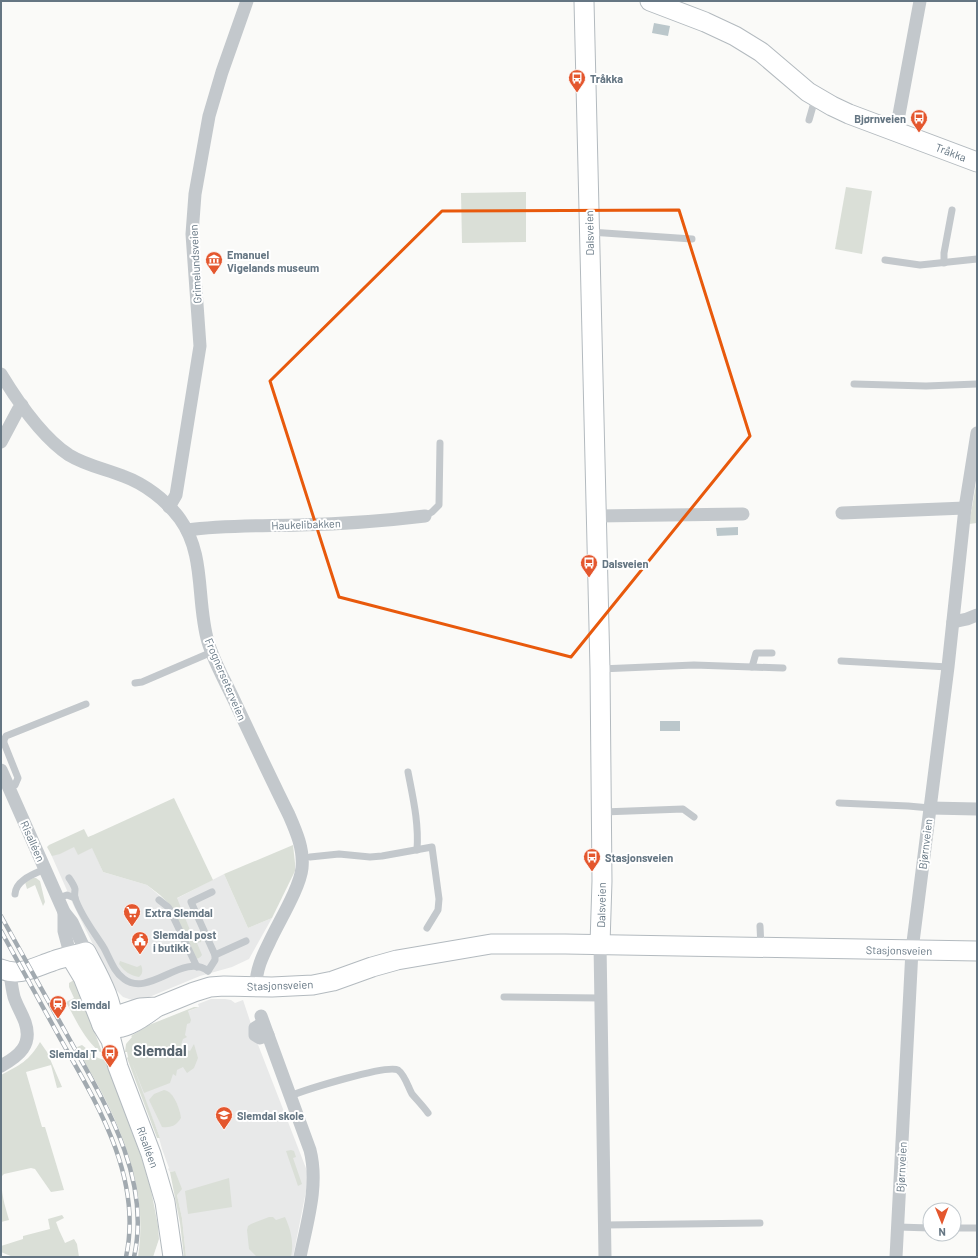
<svg xmlns="http://www.w3.org/2000/svg" width="978" height="1258" font-family="Barlow,sans-serif">
<style>
.built{fill:#e8e9e9}
.green{fill:#dadfd7}
.water{fill:#bbc7cb}
.lines{fill:none;stroke-linecap:round;stroke-linejoin:round}
.secondary-casing{stroke:#b3babf;stroke-width:21}
.lane{stroke:#c3c8cc;stroke-width:7}
.street{stroke:#c3c8cc;stroke-width:13}
.secondary{stroke:#fff;stroke-width:19}
.rail-casing{stroke:#a2aab0;stroke-width:4.5}
.rail{stroke:#fff;stroke-width:3;stroke-dasharray:9;stroke-linecap:butt}
.marked{fill:none;stroke:#e8590c;stroke-width:3;stroke-linejoin:round}
.labels{text-anchor:middle;dominant-baseline:central;stroke-width:4;stroke-linejoin:round;paint-order:stroke}
.poi-label{font-size:11px;font-weight:bold;fill:#657683;stroke:#fff;text-anchor:start}
.street-label{font-size:11px;fill:#657683;stroke:#fff}
.district-label{font-size:15px;font-weight:bold;fill:#57646e;stroke:#fff}
</style>
<rect width="100%" height="100%" fill="#fafaf8"/>
<g class="built">
<polygon points="88,837 103,872 147,885 168,903 224,874 248,928 272,918 249,959 232,967 200,976 142,1000 132,1000 123,997 115,989 73,904 50,852"/>
<polygon points="211,999 225,999 231,1000 235,1003 243,1000 257,1042 309,1176 293,1257 186,1257 182,1218 177,1195 175,1171 170,1172 168,1169 169,1168 162,1149 159,1138 160,1138 132,1066 130,1056 150,1026 199,1007 198,1004"/>
</g>
<g class="green">
<polygon points="846,187 872,191 862,254 835,249"/>
<polygon points="526,192 526,242 462,243 461,193"/>
<polygon points="977,479 977,523 969,524"/>
<path d="M174,798L213,880L177,898L192,935L199,936L201,939V942L197,943L202,955C200,958 198,959 195,958L168,903L160,895L147,885L103,872L92,848L78,855L74,847L60,854L52,856L47,847L49,845L84,829L88,837L93,835Z"/>
<polygon points="293,845 295,863 295,871 272,918 248,928 224,874"/>
<polygon points="33,878 36,878 40,881 45,902 43,906 35,885 27,889 25,882"/>
<path d="M120,961L137,967L141,965C143,970 143,974 139,977C129,975 125,972 119,964Z"/>
<path d="M74,980L78,987L102,1052H100C84,1039 76,1020 66,1002L74,998L69,987V983Z"/>
<polygon points="194,1007 199,1007 188,1011 191,1020 190,1023 187,1024 185,1035 187,1037 183,1039 181,1045 183,1049 190,1051 194,1044 198,1058 194,1068 187,1073 183,1067 177,1070 176,1076 173,1074 170,1083 144,1093 132,1063 160,1138 157,1138 127,1058 128,1057 127,1052 125,1052 126,1044 132,1037 131,1036 149,1025"/>
<path d="M40,1042L47,1052L62,1087L57,1088L51,1065L26,1072L42,1127H45L64,1190L51,1192L35,1169L31,1168L4,1174L2,1176C0,1191 5,1206 9,1220L1,1222V1075C20,1065 29,1061 40,1042Z"/>
<path d="M82,1045L98,1058L105,1060L142,1159L151,1190L158,1226L159,1239L153,1257H138C147,1203 130,1149 106,1101C97,1082 86,1066 77,1047Z"/>
<path d="M164,1090C174,1091 180,1110 181,1118C176,1126 170,1128 162,1127L149,1100L154,1094Z"/>
<polygon points="291,1150 294,1151 296,1157 293,1158 302,1184 298,1186 286,1151"/>
<polygon points="175,1171 182,1189 177,1195 182,1218 186,1257 184,1257 180,1223 170,1172"/>
<polygon points="229,1178 232,1207 188,1214 185,1191"/>
<polygon points="62,1215 64,1218 56,1222 59,1230 65,1243 74,1239 77,1244 79,1257 13,1257 1,1252 1,1246 23,1239 23,1236 50,1229 48,1219"/>
<path d="M269,1217H273L276,1220L285,1217C291,1230 294,1243 291,1257H257L249,1249L247,1230L248,1226L251,1224Z"/>
</g>
<g class="water">
<polygon points="654,23 670,26 668,36 652,33"/>
<polygon points="738,527 738,535 717,536 716,528"/>
<rect x="660" y="721" width="20" height="10"/>
</g>
<g class="lines">
<g class="secondary-casing">
<g id="secondary">
<polyline points="584,1 600,669 602,881 600,944"/>
<polyline points="650,1 705,22 735,36 761,52 808,92 832,106 849,114 977,162"/>
<polyline points="71,957 83,977 102,1025 111,1040 118,1067 151,1154 165,1202 173,1257"/>
<path d="M1,969C19,977 35,967 53,961C64,957 75,955 86,952C98,975 115,1003 113,1030"/>
<path d="M157,1007C142,1018 120,1035 102,1025L107,1020L113,1017L140,1008L157,1007L194,992L210,987L224,986L272,987L313,985L333,981L372,967L397,960L491,944H565L977,951"/>
</g>
</g>
<g class="lane">
<polyline points="809,120 813,106 818,98"/>
<polyline points="590,232 692,239"/>
<polyline points="885,260 920,265 977,259"/>
<polyline points="944,263 944,253 952,210"/>
<polyline points="854,384 926,386 977,384"/>
<polyline points="425,516 432,512 439,505 440,443"/>
<polyline points="841,661 948,667"/>
<polyline points="752,667 783,668"/>
<polyline points="600,669 694,665 752,667 756,653 772,653"/>
<polyline points="135,683 142,682 212,652"/>
<path d="M408,772C413,798 419,823 417,850"/>
<polyline points="10,788 15,785 18,778 4,743 4,740 6,736 86,704"/>
<polyline points="839,803 908,806 930,808"/>
<polyline points="603,812 683,809 694,817"/>
<polyline points="310,857 339,854 370,857 382,856 432,847 439,899 438,910 427,928"/>
<path d="M69,878C71,881 74,885 75,889C75,892 74,895 75,898C81,916 94,932 104,948C110,959 114,972 124,979C149,998 183,952 208,971"/>
<path d="M15,894C16,880 34,874 45,869"/>
<polyline points="58,898 67,895 75,898"/>
<polyline points="159,900 168,907 170,910 197,967"/>
<polyline points="760,926 761,948"/>
<polyline points="215,955 246,941"/>
<polyline points="208,971 215,960 215,955 191,902 212,892"/>
<polyline points="504,997 601,998"/>
<path d="M290,1096C305,1090 387,1064 398,1070C405,1075 408,1087 412,1094C417,1100 423,1106 428,1113"/>
<polyline points="605,1225 760,1223"/>
<polyline points="898,1227 930,1228"/>
<polyline points="954,1228 977,1228"/>
</g>
<g class="street">
<polyline points="895,131 898,120 920,1"/>
<path d="M1,374C18,402 42,437 69,455C85,465 105,469 123,476C145,484 166,500 180,519C206,555 196,601 208,642C214,662 225,681 234,700C252,738 270,777 289,815C296,831 304,849 302,868C300,888 278,923 269,943C262,957 256,970 256,986"/>
<polyline points="1,442 18,410 22,405"/>
<polyline points="169,507 176,495 200,346 192,234 195,194 209,116 222,72 247,1"/>
<polyline points="842,513 965,508"/>
<polyline points="596,516 743,514"/>
<path d="M187,530C224,525 262,526 300,525C342,524 384,521 425,516"/>
<polyline points="953,622 967,619 977,615"/>
<polyline points="1,770 64,912 72,922 86,952"/>
<polyline points="930,808 977,809"/>
<polyline points="64,912 64,931 71,957"/>
<polyline points="600,944 605,1257"/>
<path d="M261,1016L310,1150C319,1185 307,1222 300,1257"/>
<polyline points="263,1023 255,1028 255,1035 260,1038 268,1035"/>
<path d="M1,1066C19,1056 33,1045 25,1022C22,1014 17,1006 14,997C12,989 11,981 10,973"/>
<polyline points="896,1257 912,950 948,667 965,508 977,433"/>
</g>
<use href="#secondary" class="secondary"/>
<g class="rail-casing">
<g id="rail">
<path d="M1,916C23,955 44,994 66,1033C103,1100 152,1176 134,1257"/>
<path d="M1,931C21,967 41,1004 61,1040C98,1105 143,1179 126,1257"/>
</g>
</g>
<use href="#rail" class="rail"/>
</g>
<path class="marked" d="M679,210L750,436L571,657L339,597L270,381L442,211Z"/>
<defs>
<g id="bus-pin" transform="scale(0.9)"><path d="M0 17L-7.5 6A9.5 9.5 0 1 1 7.5 6Z" fill="#e4572e" stroke="#fff"/><path d="M-5-6H5V4H4V6H2V4H-2V6H-4V4H-5ZM-3.5-4V0h7V-4ZM-3.5 1.2v1.5H-2V1.2ZM2 1.2v1.5H3.5V1.2Z" fill="#fff"/></g>
<g id="museum-pin" transform="scale(0.9)"><path d="M0 17L-7.5 6A9.5 9.5 0 1 1 7.5 6Z" fill="#e4572e" stroke="#fff"/><path d="M0-6L6-3V-2H-6V-3ZM-5-1h2V3h-2ZM-1-1h2V3h-2ZM3-1h2V3H3ZM-6 4H6V6H-6Z" fill="#fff"/></g>
<g id="supermarket-pin" transform="scale(0.9)"><path d="M0 17L-7.5 6A9.5 9.5 0 1 1 7.5 6Z" fill="#e4572e" stroke="#fff"/><path d="M-6-5.5h2.5l.6 2H6L4.5 2H-2.5L-4.4-4H-6ZM-1.5 3.2a1.3 1.3 0 1 0 .1 0ZM3 3.2a1.3 1.3 0 1 0 .1 0Z" fill="#fff"/></g>
<g id="civic-pin" transform="scale(0.9)"><path d="M0 17L-7.5 6A9.5 9.5 0 1 1 7.5 6Z" fill="#e4572e" stroke="#fff"/><path d="M-.6-6.5H3V-4.5H.6V-3L4-1V1h2V6H-6V1h2V-1L-.6-3ZM-1.2 2.5V6h2.4V2.5Z" fill="#fff"/></g>
<g id="station-pin" transform="scale(0.9)"><path d="M0 17L-7.5 6A9.5 9.5 0 1 1 7.5 6Z" fill="#e4572e" stroke="#fff"/><path d="M-3-6H3Q5-6 5-4V2Q5 4 3 4L4.5 6H3L1.5 4h-3L-3 6H-4.5L-3 4Q-5 4-5 2V-4Q-5-6-3-6ZM-3.5-4v3h7v-3ZM-3.5 1v1.5H-2V1ZM2 1v1.5H3.5V1Z" fill="#fff"/></g>
<g id="school-pin" transform="scale(0.9)"><path d="M0 17L-7.5 6A9.5 9.5 0 1 1 7.5 6Z" fill="#e4572e" stroke="#fff"/><path d="M0-5L7-2L0 1L-7-2ZM-4 1L0 2.5L4 1V4Q0 6-4 4Z" fill="#fff"/></g>
</defs>
<g fill-rule="evenodd">
<use href="#bus-pin" x="577" y="78"/>
<use href="#bus-pin" x="919" y="118"/>
<use href="#museum-pin" x="214" y="260"/>
<use href="#bus-pin" x="589" y="563"/>
<use href="#bus-pin" x="592" y="857"/>
<use href="#supermarket-pin" x="132" y="912"/>
<use href="#civic-pin" x="140" y="940"/>
<use href="#station-pin" x="58" y="1004"/>
<use href="#bus-pin" x="110" y="1053"/>
<use href="#school-pin" x="224" y="1115"/>
</g>
<g class="labels">
<g class="poi-label">
<text x="590" y="78">Tråkka</text>
<text x="906" y="118" text-anchor="end">Bjørnveien</text>
<text x="227" y="254">Emanuel<tspan x="227" dy="13">Vigelands museum</tspan></text>
<text x="602" y="563">Dalsveien</text>
<text x="605" y="857">Stasjonsveien</text>
<text x="145" y="912">Extra Slemdal</text>
<text x="153" y="934">Slemdal post<tspan x="153" dy="13">i butikk</tspan></text>
<text x="71" y="1004">Slemdal</text>
<text x="97" y="1053" text-anchor="end">Slemdal T</text>
<text x="237" y="1115">Slemdal skole</text>
</g>
<g class="street-label">
<text transform="translate(951 152) rotate(21)">Tråkka</text>
<text transform="translate(589 233) rotate(-91)">Dalsveien</text>
<text transform="translate(195 264) rotate(-93)">Grimelundsveien</text>
<text transform="translate(306 524) rotate(-2)">Haukelibakken</text>
<text transform="translate(226 679) rotate(67)">Frognerseterveien</text>
<text transform="translate(33 841) rotate(66)">Risalléen</text>
<text transform="translate(925 844) rotate(-83)">Bjørnveien</text>
<text transform="translate(601 905) rotate(-89)">Dalsveien</text>
<text transform="translate(899 950) rotate(1)">Stasjonsveien</text>
<text transform="translate(280 985) rotate(-2)">Stasjonsveien</text>
<text transform="translate(148 1147) rotate(70)">Risalléen</text>
<text transform="translate(901 1167) rotate(-87)">Bjørnveien</text>
</g>
<g class="district-label">
<text x="160" y="1050">Slemdal</text>
</g>
</g>
<rect width="978" height="1258" fill="none" stroke="#657683" stroke-width="4"/>
<g transform="translate(942 1222) rotate(179)"><circle r="19" fill="#ffffff" stroke="#c1c8cd"/>
<path d="M0-3L7 15L0 10L-7 15Z" fill="#e4572e"/>
<text y="-6" font-size="11" font-weight="bold" text-anchor="middle" fill="#657683">N</text>
</g>
</svg>
